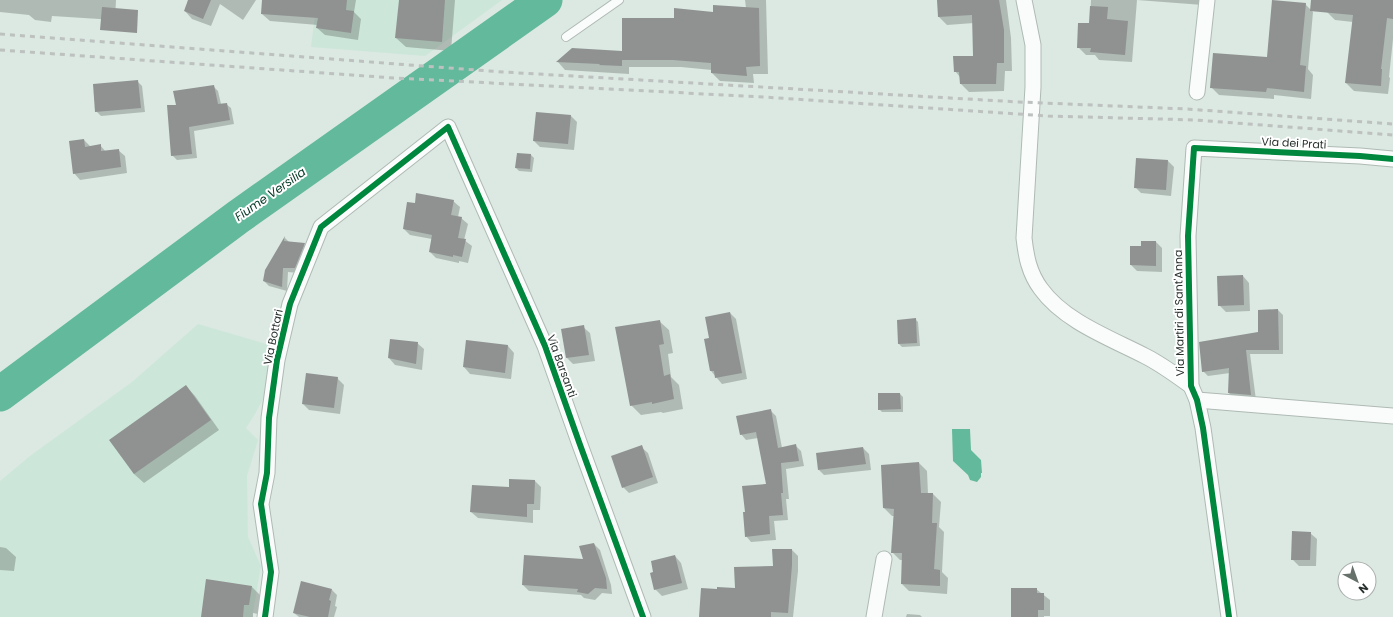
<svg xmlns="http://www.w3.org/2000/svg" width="1393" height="617" font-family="Poppins,sans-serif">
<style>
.built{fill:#cde6da}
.water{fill:#63b99b}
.shadow{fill:#0003}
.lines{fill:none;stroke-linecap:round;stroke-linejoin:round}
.river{stroke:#63b99b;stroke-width:35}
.building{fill:#8f9291}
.lane-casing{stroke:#afbab4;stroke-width:10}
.street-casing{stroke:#afbab4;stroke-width:17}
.lane{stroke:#fafcfb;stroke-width:8}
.street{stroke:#fafcfb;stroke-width:15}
.rail{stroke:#bdc1bf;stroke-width:3;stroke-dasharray:5 5;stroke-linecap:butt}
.cycleway-casing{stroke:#fff;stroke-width:8}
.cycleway{stroke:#00873e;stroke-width:6}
.labels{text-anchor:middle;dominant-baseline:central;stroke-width:4;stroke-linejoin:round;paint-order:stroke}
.street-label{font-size:11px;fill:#28312d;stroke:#fff}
.water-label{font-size:12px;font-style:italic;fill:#003524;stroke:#fff}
</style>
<rect width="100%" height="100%" fill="#dbe9e2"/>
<g class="built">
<polygon points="317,0 502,0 425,56 311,47"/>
<polygon points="198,324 273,346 263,399 255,414 246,428 258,440 247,476 248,537 261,566 252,617 0,617 0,481 30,456 132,382"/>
</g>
<polygon class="water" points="952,429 970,429 971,450 981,460 982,473 981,473 981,477 977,482 970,480 968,475 953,461"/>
<g class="shadow">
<polygon points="0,0 116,0 115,20 52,16 51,22 35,20 29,15 0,12"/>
<polygon points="189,0 256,0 243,20 220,4 211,26 192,19 185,11"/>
<polygon points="263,0 356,0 354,12 361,19 358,40 325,35 317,28 318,25 270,21 262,14"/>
<polygon points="400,0 455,0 451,51 406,47 396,38"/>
<polygon points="745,0 766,0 768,74 753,74 754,83 720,81 712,73 712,70 681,67 629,67 629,74 565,70 558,62 573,49 623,52 675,19 746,8"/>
<polygon points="938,0 1006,0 1011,38 1012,71 1005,71 1004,91 969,92 961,84 960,77 955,71 974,57 974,23 947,25 939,17"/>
<polygon points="1091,0 1203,0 1203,5 1137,0 1132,62 1099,60 1095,55 1086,55 1078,47 1090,24"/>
<polygon points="1328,0 1393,0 1393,39 1389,77 1390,78 1388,94 1354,91 1346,83 1353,22 1335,20 1327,12"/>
<polygon points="1305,4 1313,12 1308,69 1313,75 1311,99 1274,95 1274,99 1219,95 1211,87 1268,58"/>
<polygon points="137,81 142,86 145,112 101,116 96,111"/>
<polygon points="213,86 218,91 221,104 226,104 231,108 234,124 194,131 197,158 177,160 172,155 177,106"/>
<polygon points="571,116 577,122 574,150 540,147 534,141"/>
<polygon points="84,140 91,147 100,145 106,152 118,150 125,156 127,173 80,180 74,173"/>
<polygon points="518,154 531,155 534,158 532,172 519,171 516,168"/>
<polygon points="1168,161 1174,167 1171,196 1141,193 1135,187"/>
<polygon points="453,201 460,207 458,217 461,218 468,224 464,240 472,246 468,263 459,261 459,263 436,258 430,252 432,239 410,235 404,229 415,205"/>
<polygon points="285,238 289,242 304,244 309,248 299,273 288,272 287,291 269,286 264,281 266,271"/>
<polygon points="1156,242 1162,248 1162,272 1137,271 1131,265"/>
<polygon points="1243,276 1249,283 1250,311 1226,312 1219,305"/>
<polygon points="1278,310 1283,315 1283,354 1250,354 1256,400 1233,398 1229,393 1230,373 1208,376 1203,371 1259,333"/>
<polygon points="730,313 736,319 747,379 722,384 711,371 710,338"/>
<polygon points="915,319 918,322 920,346 902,347 899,344"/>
<polygon points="659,321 669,330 673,353 668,354 671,377 679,385 683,409 663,413 661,412 641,415 631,405"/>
<polygon points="583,327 590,333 595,361 573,364 567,358 562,330"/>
<polygon points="467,341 508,346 514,353 511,379 470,374 464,367"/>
<polygon points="417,343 424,349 422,370 395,365 389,358"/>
<polygon points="337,378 344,385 340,414 309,410 303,404"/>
<polygon points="186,386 195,396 219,430 144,483 134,474 110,440"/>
<polygon points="900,394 903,397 903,412 882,412 879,409"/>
<polygon points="771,411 776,416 782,448 795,445 801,451 804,466 786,469 789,499 786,499 788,520 774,521 776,540 751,542 746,536 746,512 767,485 758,438 746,440 741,434"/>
<polygon points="641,447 648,453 658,483 629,493 623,487"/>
<polygon points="863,448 869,454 871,470 824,475 819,470"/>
<polygon points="919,463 927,471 928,494 933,494 941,502 939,527 944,532 942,572 948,578 947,594 909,591 902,584 903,560 900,560 892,552 894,516 892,516 884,508"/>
<polygon points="535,481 541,487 540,510 533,510 533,523 478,518 471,512 510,488"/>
<polygon points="1310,533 1317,539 1316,566 1299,566 1292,559"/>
<polygon points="594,544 600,550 611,585 612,594 602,593 595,600 584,598 581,595 529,591 523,585 525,557 585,560"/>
<polygon points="0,547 6,548 16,557 14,571 0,570"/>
<polygon points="792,550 798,556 798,571 793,617 755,617 774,567"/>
<polygon points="675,556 681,563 688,589 662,596 655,589 654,573"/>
<polygon points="252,587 261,596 258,614 253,613 253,617 202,617"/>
<polygon points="1036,589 1050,600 1050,616 1044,616 1044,617 1013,617"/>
<polygon points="332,590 337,595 335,606 337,607 334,617 299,617 294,613"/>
<polygon points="907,614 920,615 922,617 906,617"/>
</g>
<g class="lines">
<polyline class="river" points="0,394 238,217 545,0"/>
</g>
<g class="building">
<polygon points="188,0 211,0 203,19 184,11"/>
<polygon points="262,0 347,0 346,10 354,11 351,33 316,28 318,18 261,14"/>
<polygon points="399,0 445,0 442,42 395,38"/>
<polygon points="937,0 999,0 1004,30 1004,63 997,63 996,84 960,84 959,72 954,72 953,56 973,56 972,15 938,17"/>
<polygon points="1272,0 1306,3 1300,65 1306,66 1304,92 1267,88 1266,92 1210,88 1213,53 1267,57"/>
<polygon points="1311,0 1393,0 1393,19 1387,18 1381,69 1382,69 1381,86 1345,83 1353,15 1310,11"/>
<polygon points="713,5 759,8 760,66 746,67 747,76 711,73 711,63 673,60 622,60 622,66 599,65 600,64 556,62 572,48 622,51 622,18 674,18 674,8 713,12"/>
<polygon points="1090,6 1108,7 1107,19 1128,21 1125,55 1090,52 1091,48 1077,48 1078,23 1089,23"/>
<polygon points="102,7 138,10 137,33 100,30"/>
<polygon points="138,80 141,108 95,112 93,84"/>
<polygon points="214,85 218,104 227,103 230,120 189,127 192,154 171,156 167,105 176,105 173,91"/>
<polygon points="536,112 571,115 568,144 533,141"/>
<polygon points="84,139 85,147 101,144 101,151 119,149 121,167 73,174 69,141"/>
<polygon points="517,153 531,154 530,169 515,168"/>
<polygon points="1136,158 1168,160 1166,190 1134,188"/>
<polygon points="416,193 454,200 451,215 462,217 458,238 466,239 462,257 453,255 453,257 429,252 432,235 403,229 407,202 415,203"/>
<polygon points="285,236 284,241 305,243 295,268 283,268 282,287 263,281 265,270"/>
<polygon points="1141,241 1156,241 1156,266 1130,265 1130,246 1141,246"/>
<polygon points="1243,275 1244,305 1218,306 1217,276"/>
<polygon points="1278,309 1279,350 1246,350 1251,395 1228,393 1229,368 1202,372 1199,342 1258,332 1258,310"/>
<polygon points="730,312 742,373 715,378 714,371 710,371 704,339 709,338 705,317"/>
<polygon points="916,318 917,343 898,344 897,320"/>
<polygon points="660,320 664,344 659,345 664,376 670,374 674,399 652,404 652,402 630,406 615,327"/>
<polygon points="584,325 589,355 566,358 561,329"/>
<polygon points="390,339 418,342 416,364 388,358"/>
<polygon points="466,340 508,345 505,373 463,367"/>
<polygon points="306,373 338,377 334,408 302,404"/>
<polygon points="186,385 211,420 134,474 109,440"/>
<polygon points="878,393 900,393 901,409 878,410"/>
<polygon points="771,409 778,448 796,444 799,461 781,463 783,493 781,493 783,515 769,516 770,534 745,537 743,512 745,512 742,486 766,484 756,432 740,435 736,416"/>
<polygon points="642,445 653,477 622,488 611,456"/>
<polygon points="863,447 866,464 818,470 816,453"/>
<polygon points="919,462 921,493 933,493 932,523 937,523 934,569 940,570 940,586 901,584 902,553 891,553 894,509 883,508 881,465"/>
<polygon points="509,479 535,480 534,504 527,504 527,517 470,512 472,485 509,487"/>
<polygon points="1292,531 1311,532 1310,560 1291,560"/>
<polygon points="594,543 606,578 607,589 595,588 588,594 577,592 578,589 522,585 524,555 583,559 579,546"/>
<polygon points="772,549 792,549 792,565 788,613 771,612 771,617 699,617 701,588 717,589 717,587 735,588 734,567 773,566"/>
<polygon points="675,555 682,583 654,590 650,573 653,572 651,561"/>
<polygon points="206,579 252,586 249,605 244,605 243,617 201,617"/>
<polygon points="301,581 332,589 329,600 331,601 328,617 310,617 293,613"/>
<polygon points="1011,588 1037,588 1037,593 1044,593 1044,610 1038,610 1038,617 1011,617"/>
</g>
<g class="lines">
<g class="lane-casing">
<polyline id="lane" points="566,37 619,0"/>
</g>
<g class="street-casing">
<g id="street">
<path d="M1024,0L1033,45V87L1024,238C1026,256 1029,273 1041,289C1064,321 1110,338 1145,356C1161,364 1176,375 1191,386"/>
<polyline points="1197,92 1207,0"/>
<polyline points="1197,400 1393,416"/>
<polyline points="265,617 271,572 261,504 267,473 269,418 277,360 290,304 321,227 448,127 545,346 579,442 643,617"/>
<polyline points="874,617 884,559"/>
<polyline points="1229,617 1203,428 1197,400 1191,386 1188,236 1194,148 1360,156 1393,159"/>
</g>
</g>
<use href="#lane" class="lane"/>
<use href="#street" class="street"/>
<g class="rail">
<polyline points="0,34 503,72 1019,102 1187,109 1393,124"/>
<polyline points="0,50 394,78 764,97 1048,116 1196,120 1393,135"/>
</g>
<g class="cycleway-casing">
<g id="cycleway">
<polyline points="265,617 271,572 261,504 267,473 269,418 277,360 290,304 321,227 448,127 545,346 579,442 643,617"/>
<polyline points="1229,617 1203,428 1197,400 1191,386 1188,236 1194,148 1360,156 1393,159"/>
</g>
</g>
<use href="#cycleway" class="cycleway"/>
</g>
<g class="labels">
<g class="street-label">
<text transform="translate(1294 143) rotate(3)">Via dei Prati</text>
<text transform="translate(1179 313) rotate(-91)">Via Martiri di Sant'Anna</text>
<text transform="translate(273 337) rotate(-78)">Via Bottari</text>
<text transform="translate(562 366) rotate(70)">Via Barsanti</text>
</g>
<g class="water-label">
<text transform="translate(270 194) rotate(-35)">Fiume Versilia</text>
</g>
</g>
<g transform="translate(1357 581) rotate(139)"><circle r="19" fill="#ffffff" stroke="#a9adab"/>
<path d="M0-3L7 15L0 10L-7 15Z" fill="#67716c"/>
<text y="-6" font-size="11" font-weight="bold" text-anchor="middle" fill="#28312d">N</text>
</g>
</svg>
